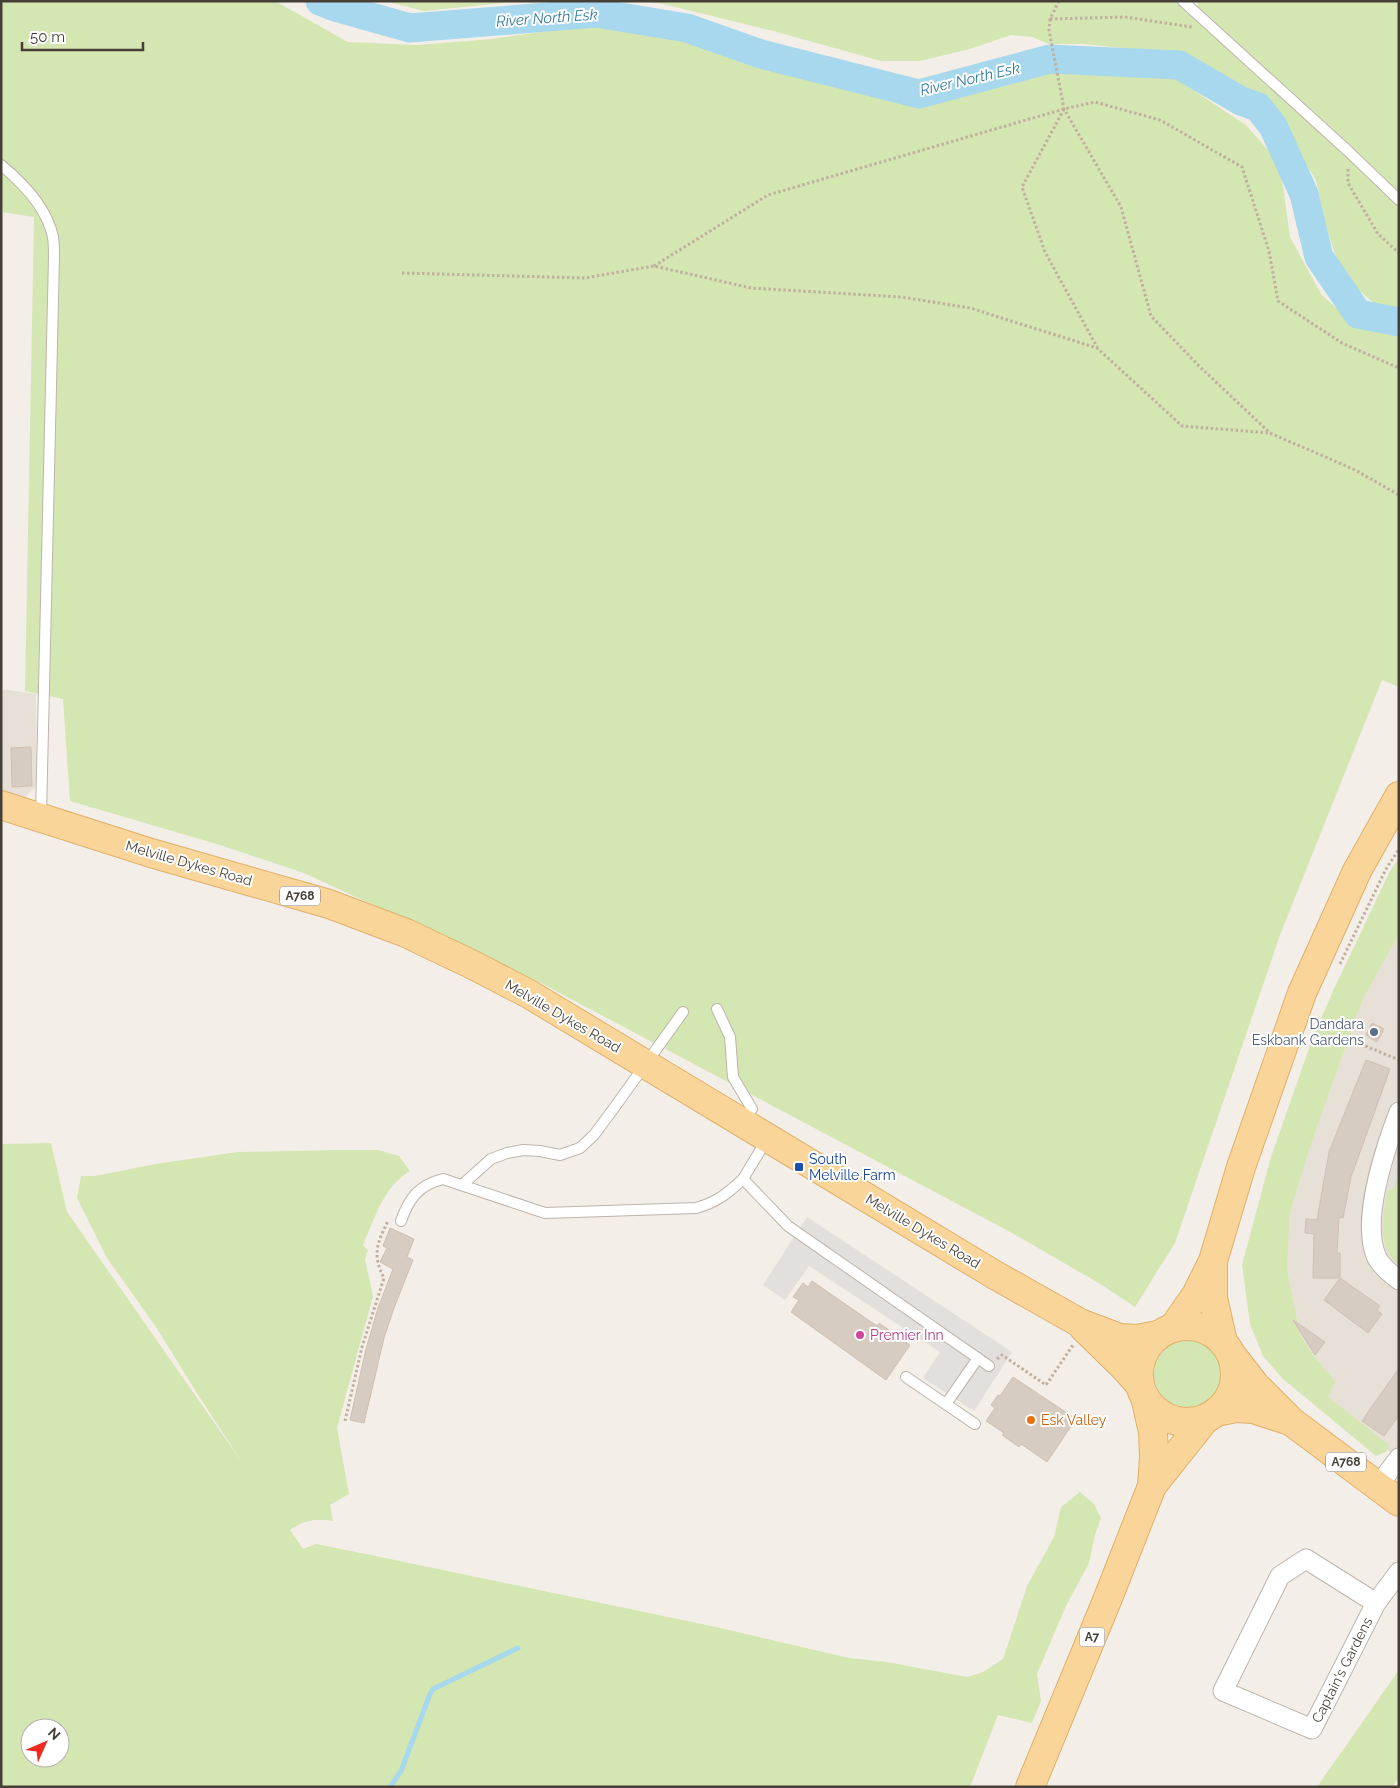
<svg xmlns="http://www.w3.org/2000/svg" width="1400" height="1788" font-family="Raleway,sans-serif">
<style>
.residential{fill:#e7e0d6}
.green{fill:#d4e6b2;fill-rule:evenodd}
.parking{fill:#e2dfdc}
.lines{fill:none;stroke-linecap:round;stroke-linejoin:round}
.stream{stroke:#a7d8ed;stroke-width:5}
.river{stroke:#a7d8ed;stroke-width:29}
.building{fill:#d7ccc1;stroke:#cfc0b1}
.lane-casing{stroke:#beb5ab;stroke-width:12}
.street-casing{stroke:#beb5ab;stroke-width:21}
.primary-casing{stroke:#dfb06a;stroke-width:30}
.path{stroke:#c0b09d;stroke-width:3;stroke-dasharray:2.5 2.5;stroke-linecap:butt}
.lane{stroke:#fff;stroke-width:10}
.street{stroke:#fff;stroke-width:19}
.primary{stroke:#fad59a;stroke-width:28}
.service-dot{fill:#5c6f8a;stroke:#fff;stroke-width:2}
.transit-dot{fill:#1a4fb4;stroke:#fff;stroke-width:2}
.hotel-dot{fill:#d1479c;stroke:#fff;stroke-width:2}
.food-dot{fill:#e8710a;stroke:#fff;stroke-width:2}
.labels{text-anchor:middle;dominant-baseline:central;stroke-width:4;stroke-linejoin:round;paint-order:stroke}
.shield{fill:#fff;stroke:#7e7973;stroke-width:1}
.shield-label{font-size:12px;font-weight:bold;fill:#463f37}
.street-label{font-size:14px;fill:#463f37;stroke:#fff}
.service-label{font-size:14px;fill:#4e5e75;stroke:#fff;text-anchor:end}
.transit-label{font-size:14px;fill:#164399;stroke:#fff;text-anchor:start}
.hotel-label{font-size:14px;fill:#b23c85;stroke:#fff;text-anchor:start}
.food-label{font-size:14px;fill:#c56008;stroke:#fff;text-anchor:start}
.water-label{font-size:15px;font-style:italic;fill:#307b9e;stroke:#fff}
</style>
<rect width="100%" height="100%" fill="#f3efe8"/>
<g class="residential">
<polygon points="1,689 36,694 37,785 24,798 1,791"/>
<polygon points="1399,934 1399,1459 1321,1399 1335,1381 1313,1355 1300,1334 1287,1269 1290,1213 1309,1150 1362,1001"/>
</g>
<g class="green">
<polygon points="1,1 275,1 348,42 417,45 492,39 601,23 679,35 823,81 921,103 995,87 1051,68 1118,67 1173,77 1246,125 1280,164 1290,237 1321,294 1351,322 1399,336 1399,687 1382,680 1280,935 1175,1243 1135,1307 1102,1285 1014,1234 541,983 304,873 220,845 70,801 63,699 25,691 34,217 1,212"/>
<polygon points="385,1 522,1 424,11"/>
<polygon points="642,1 1177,1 1184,7 1199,5 1195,1 1399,1 1399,317 1388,315 1342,276 1327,229 1316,180 1288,136 1262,101 1241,92 1205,66 1170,53 1084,44 1049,44 1032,37 1011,35 970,49 920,61 881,61 777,32 663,4"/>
<polygon points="1399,858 1399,934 1362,1001 1309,1150 1290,1213 1287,1269 1300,1334 1313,1355 1335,1381 1328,1397 1389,1445 1386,1452 1376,1456 1283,1379 1263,1356 1250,1324 1242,1265 1271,1157 1313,1037 1333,991 1390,871"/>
<path d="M51,1143L67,1212L244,1465L200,1398L156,1327L107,1258L77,1198L81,1176H95L156,1164L237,1152L340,1150H378L399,1156L410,1171C383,1187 375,1218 363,1245L368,1250L365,1259L373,1296L337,1428L349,1494L330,1505L333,1521C317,1518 303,1520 290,1530L303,1549L316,1544L366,1554L716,1627L849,1658L887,1662L967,1677L983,1672L1003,1659L1027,1586L1054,1537L1061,1507L1080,1492L1094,1504L1101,1518L1095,1535L1089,1563L1066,1606L1037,1674L1041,1701L1032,1723L998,1715L970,1787H1V1144ZM30,1728H60V1758H30Z"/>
<path d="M1399,1165V1265C1376,1246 1384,1218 1387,1191L1394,1188Z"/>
<circle cx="1188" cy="1374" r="34"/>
<polygon points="1399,1670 1399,1776 1393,1787 1317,1787"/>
</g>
<g class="parking">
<polygon points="1394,1158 1399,1162 1399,1165 1394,1188 1387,1191"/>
<polygon points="807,1217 1012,1352 974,1411 923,1378 940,1352 809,1266 785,1300 763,1285"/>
</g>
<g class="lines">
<polyline class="stream" points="390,1787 401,1771 430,1694 433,1689 518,1648"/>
<polyline class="river" points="320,1 335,7 410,28 596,13 687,28 761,54 919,94 1050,59 1179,65 1241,101 1258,107 1273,126 1304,194 1319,257 1358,314 1399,322"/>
</g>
<g class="building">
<polygon points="31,747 32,786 12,787 11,748"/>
<polygon points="1372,1023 1384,1029 1377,1042 1366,1035"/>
<polygon points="1366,1060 1390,1069 1351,1177 1343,1218 1339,1217 1337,1253 1340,1253 1340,1278 1380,1306 1377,1310 1382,1314 1368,1333 1324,1300 1340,1278 1313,1278 1314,1234 1305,1233 1306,1219 1317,1220 1329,1152"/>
<polygon points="390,1228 414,1239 407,1257 413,1260 394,1308 384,1338 364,1423 350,1420 366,1349 378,1308 393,1269 380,1262 387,1248 383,1246"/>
<polygon points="812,1281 877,1326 879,1323 910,1345 886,1380 791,1312 799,1300 793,1297 803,1283 808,1287"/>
<polygon points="1293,1320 1325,1342 1315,1355"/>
<polygon points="1399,1368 1399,1415 1384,1436 1362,1421"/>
<polygon points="1013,1377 1076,1419 1047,1462 1021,1444 1019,1447 1002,1435 1004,1433 986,1421 995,1408 991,1405 998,1395 1000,1396"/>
</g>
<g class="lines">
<g class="lane-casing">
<g id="lane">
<polyline points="1183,1 1348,151 1399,200"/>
<path d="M1,165C23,183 47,208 53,237C54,243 54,250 54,257L41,816"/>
<polyline points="717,1009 730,1037 733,1077 752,1109 744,1122"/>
<polyline points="767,1139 743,1179 788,1226 989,1366"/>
<polyline points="462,1185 491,1159 507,1153 523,1150 540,1151 560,1155 580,1148 594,1135 614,1108 683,1012"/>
<path d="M401,1221C409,1198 419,1185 443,1179L545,1213L696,1208C717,1202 727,1194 743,1179"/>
<polyline points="906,1377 975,1424"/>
<polyline points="946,1404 978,1358"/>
</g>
</g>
<g class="street-casing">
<g id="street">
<path d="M1399,1112C1385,1149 1360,1221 1377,1258C1382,1267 1391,1274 1399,1280"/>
<polyline points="1378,1486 1399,1458"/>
<polyline points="1376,1603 1306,1559 1280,1576 1223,1691 1312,1729 1376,1603 1399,1572"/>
</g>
</g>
<g class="primary-casing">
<g id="primary">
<polyline points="1,805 151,853 329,904 406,933 473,965 529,994 995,1275 1080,1323 1120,1338 1137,1339 1158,1335"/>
<polyline points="1213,1265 1213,1298 1223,1342"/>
<circle cx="1187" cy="1374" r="48"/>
<polyline points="1084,1328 1126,1369 1140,1385"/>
<polyline points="1173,1328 1196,1295 1213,1261 1241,1167 1302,993 1357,871 1399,796"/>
<polyline points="1231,1354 1255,1385 1292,1422 1399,1502"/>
<polyline points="1146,1401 1153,1432 1154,1457 1152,1486"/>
<polyline points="1216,1412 1236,1408 1253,1409 1287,1420"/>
<polyline points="1030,1787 1108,1598 1152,1486 1206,1418"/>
</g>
</g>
<g class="path">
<polyline points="1059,1 1050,19 1049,30 1064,109 1121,207 1151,316 1199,366 1270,433 1355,470 1399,495"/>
<polyline points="1050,19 1125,17 1192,27"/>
<polyline points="1064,109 1022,187 1045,252 1097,347"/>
<polyline points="1348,169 1348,183 1378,234 1399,253"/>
<polyline points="654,266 768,195 1064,109 1095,102 1160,120 1242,167 1269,251 1278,301 1342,343 1399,368"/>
<polyline points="402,273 585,278 654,266 751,288 901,297 970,308 1097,348 1182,426 1270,433"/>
<polyline points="1340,964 1386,869 1399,849"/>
<polyline points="1356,1042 1399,1060"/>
<polyline points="997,1359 1002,1355 1046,1385 1073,1345"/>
<path d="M345,1421L362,1347L384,1278C372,1255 377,1243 388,1221"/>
</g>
<use href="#lane" class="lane"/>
<use href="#street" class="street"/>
<use href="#primary" class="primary"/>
</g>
<circle class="service-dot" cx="1374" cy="1032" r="5"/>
<rect class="transit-dot" x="794" y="1162" width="10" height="10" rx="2.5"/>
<circle class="hotel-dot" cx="860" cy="1335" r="5"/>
<circle class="food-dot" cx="1031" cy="1420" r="5"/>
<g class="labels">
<g class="shield">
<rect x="280" y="886.5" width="40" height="19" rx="4"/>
<rect x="1326" y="1452.5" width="40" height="19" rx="4"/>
<rect x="1079.5" y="1627.5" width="25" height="19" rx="4"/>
</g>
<g class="shield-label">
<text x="300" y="896">A768</text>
<text x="1346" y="1462">A768</text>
<text x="1092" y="1637">A7</text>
</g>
<g class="street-label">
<text transform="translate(189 863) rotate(16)">Melville Dykes Road</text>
<text transform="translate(563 1016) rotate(30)">Melville Dykes Road</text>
<text transform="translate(923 1231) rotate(31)">Melville Dykes Road</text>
<text transform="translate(1342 1670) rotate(-63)">Captain's Gardens</text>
</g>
<g class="service-label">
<text x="1364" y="1024">Dandara<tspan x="1364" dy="16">Eskbank Gardens</tspan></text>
</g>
<g class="transit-label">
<text x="809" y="1159">South<tspan x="809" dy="16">Melville Farm</tspan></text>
</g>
<g class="hotel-label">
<text x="870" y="1335">Premier Inn</text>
</g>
<g class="food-label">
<text x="1041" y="1420">Esk Valley</text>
</g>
<g class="water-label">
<text transform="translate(547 18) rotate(-4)">River North Esk</text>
<text transform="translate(970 79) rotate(-13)">River North Esk</text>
</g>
</g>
<rect width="1400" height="1788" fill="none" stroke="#463f37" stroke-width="5"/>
<g transform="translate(45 1743) rotate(45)"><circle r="24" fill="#ffffff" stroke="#b5b2af"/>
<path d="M0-4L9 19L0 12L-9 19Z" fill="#f12b21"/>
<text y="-8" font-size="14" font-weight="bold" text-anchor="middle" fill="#463f37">N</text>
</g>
<path d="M22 42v8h121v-8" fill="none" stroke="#463f37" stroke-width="2.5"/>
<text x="30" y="42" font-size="15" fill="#463f37" stroke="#ffffff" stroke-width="4" paint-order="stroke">50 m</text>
</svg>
